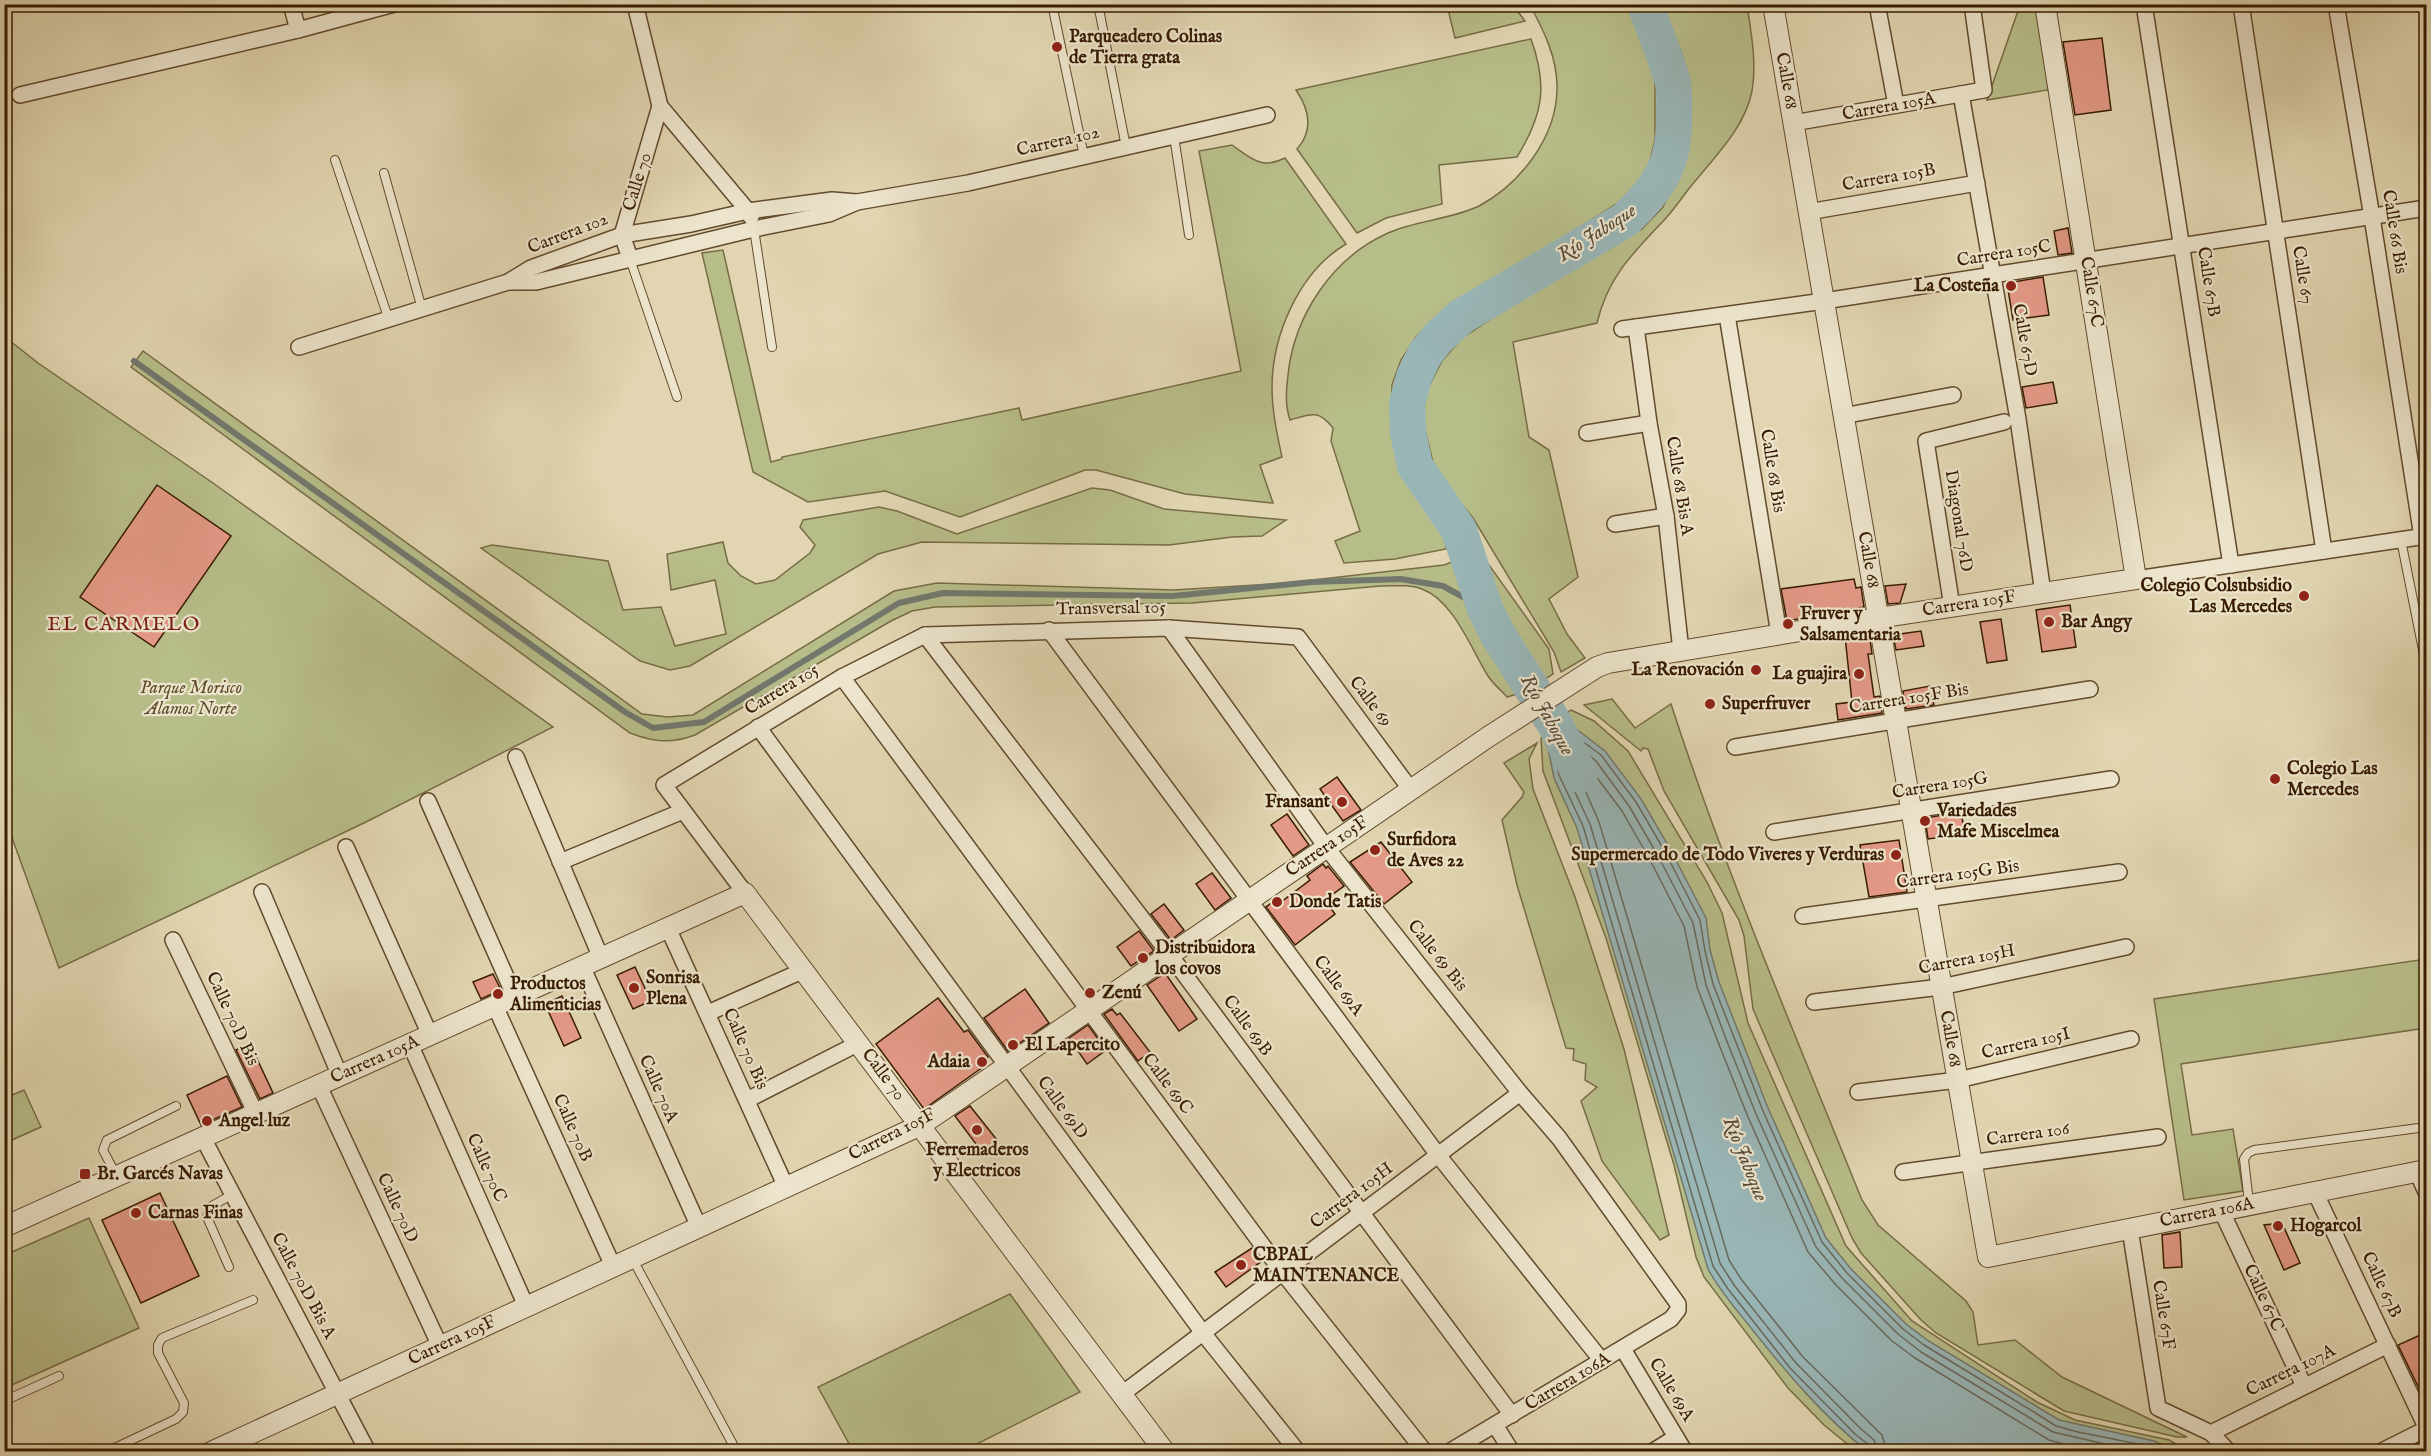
<svg xmlns="http://www.w3.org/2000/svg" width="2431" height="1456" font-family="'IM FELL English',serif">
<style>
.green{fill:#b7bd89;stroke:#786c45;stroke-width:1.5}
.water{fill:#99b6b7;stroke:#72786e;stroke-width:1.5}
.lines{fill:none;stroke-linecap:round;stroke-linejoin:round}
.shore{stroke:#68695c;stroke-width:1.5}
.stream{stroke:#72786e;stroke-width:6}
.river{stroke:#99b6b7;stroke-width:36}
.building{fill:#e39986;stroke:#381c01;stroke-width:1.5}
.service-casing{stroke:#624a2d;stroke-width:10}
.minor-casing{stroke:#624a2d;stroke-width:18}
.tertiary-casing{stroke:#624a2d;stroke-width:22}
.service{stroke:#ece4cc;stroke-width:8}
.minor{stroke:#ece4cc;stroke-width:15}
.tertiary{stroke:#ece4cc;stroke-width:20}
.poi-dot{fill:#8f2418;stroke:#ece4cc;stroke-width:2}
.labels{text-anchor:middle;dominant-baseline:central;stroke-width:4.5;stroke-linejoin:round;paint-order:stroke}
.poi-label{font-size:18px;font-weight:bold;fill:#381c01;stroke:#ece4cc;text-anchor:start}
.street-label{font-size:18px;fill:#381c01;stroke:#ece4cc}
.park-label{font-size:18px;font-style:italic;fill:#5e4c2a;stroke:#ece4cc}
.water-label{font-size:20px;font-style:italic;fill:#554a38;stroke:#ece4cc}
.neighbourhood-label{font-size:20px;letter-spacing:1.5px;fill:#7a1f14;stroke:#ece4cc}
</style>
<rect width="100%" height="100%" fill="#e1d6b1"/>
<filter id="stains"><feTurbulence type="fractalNoise" baseFrequency=".00333" numOctaves="4"/><feColorMatrix values="0 0 0 0 .2 0 0 0 0 .09 0 0 0 0 .02 0 0 0 .5 -.17"/></filter>
<radialGradient id="worn" r=".72"><stop offset=".6" stop-color="#630" stop-opacity="0"/><stop offset="1" stop-color="#630" stop-opacity=".3"/></radialGradient>
<g class="green">
<polygon points="1447,5 1513,5 1525,21 1455,38"/>
<path d="M1530,5H1628L1655,70V140L1649,165L1639,183L1620,202L1519,265L1452,302L1416,337L1401,360L1392,385L1391,434L1401,468L1425,510L1446,537V549L1395,559L1344,563L1335,541L1360,531L1331,441L1333,428C1318,409 1311,414 1290,420C1285,405 1286,391 1288,375C1294,316 1332,258 1388,233C1416,220 1450,220 1479,206C1520,184 1556,138 1557,90C1558,59 1544,31 1530,5Z"/>
<path d="M1633,5H1647C1676,82 1712,163 1634,226C1615,242 1591,251 1573,266L1642,229L1663,207L1682,166L1689,119L1688,87L1682,54L1662,5H1747C1751,32 1757,63 1752,91C1745,126 1719,152 1697,179C1686,191 1677,206 1666,218C1634,252 1608,276 1597,323L1513,342L1529,437L1549,450L1578,577L1549,599L1567,634L1585,658L1561,672L1554,652L1473,518L1435,471L1423,421L1426,392L1442,361L1462,338L1563,271C1546,280 1529,292 1512,302C1496,312 1476,321 1462,333C1417,370 1404,430 1429,481L1549,649L1553,674C1538,684 1525,693 1507,697C1501,690 1493,684 1488,676C1471,649 1454,601 1422,589C1409,584 1394,586 1380,586L1192,603L935,607L912,611L891,621L695,735C671,744 653,742 630,733L131,367L143,351L642,714L668,717L693,715L894,591L937,583L1174,590L1287,583L1444,565L1452,562C1463,543 1443,522 1432,506C1384,437 1393,367 1462,316C1481,301 1504,291 1525,279C1556,260 1587,242 1619,224C1696,163 1660,81 1633,5Z"/>
<polygon points="2020,5 2040,5 2054,89 1987,100"/>
<path d="M1531,39C1548,86 1543,115 1517,157L1439,165L1442,204L1386,218L1357,233L1297,149C1314,130 1309,109 1296,90Z"/>
<path d="M1232,145C1251,158 1261,170 1285,158L1346,244C1299,272 1272,335 1272,388C1272,411 1277,434 1282,457L1260,465L1273,503L1185,494L1096,470H1085L960,517L885,491L808,502L753,472L702,253L723,250L771,462L782,459V457L1019,408L1022,420L1241,371L1199,151Z"/>
<polygon points="5,337 38,363 213,483 553,727 366,822 59,968 10,832 5,823"/>
<polygon points="1092,488 1110,490 1164,509 1286,520 1262,536 1232,537 1169,545 922,542 878,554 690,666 670,670 640,661 481,548 492,545 608,561 623,610 661,607 675,646 726,634 715,580 671,590 667,554 723,542 728,563 741,576 756,584 775,580 810,553 815,545 800,527 803,520 879,507 897,511 957,534"/>
<path d="M1612,699L1635,728L1671,704C1723,865 1790,1022 1853,1178L1862,1200L1878,1225L1966,1301L1973,1312L1978,1345L2015,1340L2062,1377L2187,1437H2177L2064,1411L1936,1333L1921,1320L1861,1253L1852,1238L1753,1009L1744,936L1739,920L1664,791L1648,749L1643,748L1641,751L1584,705Z"/>
<polygon points="1571,710 1594,721 1628,751 1707,882 1722,913 1748,1023 1846,1246 1912,1321 2037,1402 2075,1420 2169,1440 2188,1451 1856,1451 1824,1425 1788,1388 1704,1277 1696,1257 1674,1165 1606,938 1543,771 1541,739 1544,728"/>
<polygon points="1537,743 1529,759 1533,789 1575,897 1624,1049 1669,1235 1660,1240 1602,1161 1581,1101 1597,1087 1585,1080 1586,1064 1573,1060 1574,1049 1566,1048 1517,885 1502,820 1522,797 1524,792 1504,763"/>
<polygon points="2426,959 2426,1028 2181,1064 2192,1135 2233,1129 2243,1191 2184,1200 2154,999"/>
<polygon points="24,1090 41,1127 5,1143 5,1098"/>
<polygon points="89,1218 139,1328 5,1388 5,1255"/>
<polygon points="1010,1294 1080,1392 963,1451 853,1451 818,1387"/>
</g>
<path class="water" d="M1575,728L1605,751L1641,799L1669,847L1706,918L1710,950L1719,982L1768,1108L1826,1238L1851,1269L1906,1324L1927,1340L2059,1420L2154,1441L2176,1451H1867C1823,1416 1786,1372 1751,1328C1736,1309 1719,1290 1708,1269L1577,828L1554,778L1547,743L1555,732Z"/>
<g class="lines">
<g class="shore">
<polyline points="1871,1452 1869,1445 1855,1434 1790,1368 1728,1289 1713,1266 1583,826 1559,775 1553,745 1559,737 1574,735 1601,755 1636,802 1664,850 1700,920 1705,951 1713,984 1763,1111 1822,1242 1847,1273 1903,1329 1924,1345 2037,1414 2056,1426 2078,1432 2153,1447 2164,1452"/>
<polyline points="1878,1452 1874,1440 1860,1428 1796,1363 1734,1285 1720,1263 1590,824 1566,773 1561,748 1564,743 1573,742 1596,761 1629,806 1657,854 1693,923 1706,985 1726,1039 1756,1114 1816,1247 1842,1278 1898,1334 1921,1352 2053,1432 2139,1452"/>
<polyline points="1887,1452 1882,1435 1803,1357 1741,1279 1729,1260 1599,822 1571,758 1573,755 1589,767 1622,811 1649,858 1684,926 1697,987 1718,1042 1748,1117 1808,1252 1836,1285 1892,1341 1915,1358 2049,1440 2092,1452"/>
</g>
<polyline class="stream" points="134,361 625,712 653,728 704,722 899,603 943,593 1173,596 1312,582 1401,579 1443,586 1485,609"/>
<path class="river" d="M1580,775L1556,726L1498,635L1485,609L1459,530L1415,466L1408,432L1407,404L1414,377L1425,354L1438,338L1462,316L1625,220C1661,186 1676,162 1674,111C1674,102 1675,92 1673,83C1666,57 1654,30 1645,4"/>
</g>
<g class="building">
<polygon points="2102,38 2111,110 2075,115 2063,42"/>
<polygon points="2068,228 2072,253 2058,255 2054,231"/>
<polygon points="2043,277 2049,315 2013,320 2007,283"/>
<polygon points="2053,382 2057,403 2026,408 2022,387"/>
<polygon points="157,485 231,536 154,647 80,597"/>
<polygon points="1854,579 1856,588 1861,587 1864,607 1787,621 1781,589"/>
<polygon points="1906,584 1900,603 1888,604 1885,586"/>
<polygon points="2070,605 2076,647 2042,652 2036,610"/>
<polygon points="2001,619 2007,660 1987,663 1980,622"/>
<polygon points="1921,631 1924,646 1896,650 1893,635"/>
<polygon points="1865,632 1865,639 1870,639 1872,654 1868,654 1874,697 1880,696 1882,713 1838,720 1836,704 1852,702 1845,636"/>
<polygon points="1930,686 1934,705 1906,709 1903,691"/>
<polygon points="1337,777 1361,810 1343,821 1320,789"/>
<polygon points="1961,812 1965,834 1928,839 1925,818"/>
<polygon points="1287,814 1309,845 1293,856 1271,825"/>
<polygon points="1899,840 1907,892 1869,897 1860,845"/>
<polygon points="1381,842 1412,882 1384,904 1350,862"/>
<polygon points="1323,864 1326,868 1328,866 1344,886 1325,900 1335,914 1295,945 1266,907 1278,898 1281,902 1310,880 1307,876"/>
<polygon points="1212,873 1231,898 1215,910 1196,884"/>
<polygon points="1164,904 1184,930 1171,940 1151,914"/>
<polygon points="1139,931 1154,951 1131,966 1117,947"/>
<polygon points="635,967 651,1001 633,1009 617,975"/>
<polygon points="1165,973 1197,1019 1179,1031 1147,985"/>
<polygon points="493,974 501,990 481,999 473,982"/>
<polygon points="1025,989 1049,1023 1008,1051 984,1018"/>
<polygon points="562,996 581,1038 564,1046 545,1004"/>
<polygon points="938,998 964,1032 968,1030 988,1057 983,1067 924,1109 876,1044"/>
<polygon points="1112,1009 1117,1015 1120,1013 1150,1052 1138,1061 1104,1014"/>
<polygon points="1088,1025 1106,1050 1087,1064 1069,1038"/>
<polygon points="250,1044 273,1093 260,1099 236,1050"/>
<polygon points="227,1076 242,1107 201,1125 187,1095"/>
<polygon points="970,1106 997,1140 982,1152 955,1116"/>
<polygon points="160,1193 199,1276 141,1303 102,1220"/>
<polygon points="2282,1223 2300,1263 2284,1270 2264,1225"/>
<polygon points="2180,1232 2182,1267 2164,1268 2162,1235"/>
<polygon points="1252,1248 1262,1261 1226,1287 1215,1272"/>
<polygon points="2427,1332 2427,1405 2398,1345"/>
</g>
<g class="lines">
<g class="service-casing">
<g id="service">
<polyline points="1052,4 1084,156"/>
<polyline points="1098,4 1126,147"/>
<polyline points="1174,136 1189,235"/>
<polyline points="335,160 389,320"/>
<polyline points="384,173 422,309"/>
<polyline points="754,229 772,347"/>
<polyline points="630,259 677,397"/>
<polyline points="2401,540 2425,660"/>
<polyline points="116,1175 103,1150 107,1140 176,1106"/>
<polyline points="2249,1203 2244,1159 2248,1153 2254,1150 2426,1127"/>
<polyline points="632,1258 737,1452"/>
<polyline points="229,1267 207,1217 210,1207 233,1194"/>
<polyline points="4,1401 59,1376"/>
<polyline points="106,1452 176,1419 183,1412 184,1403 158,1353 158,1345 162,1338 253,1300"/>
</g>
</g>
<g class="minor-casing">
<g id="minor">
<polyline points="635,4 660,106 748,211 751,217"/>
<polyline points="1877,4 1896,105"/>
<polyline points="2144,4 2231,565"/>
<polyline points="2241,4 2324,551"/>
<polyline points="2336,4 2372,217 2422,537"/>
<polyline points="298,30 394,4"/>
<polyline points="1961,94 2018,419 2043,593"/>
<polyline points="20,95 298,30 291,4"/>
<polyline points="1793,123 1984,90 1972,4"/>
<polyline points="1808,212 1977,183"/>
<polyline points="630,258 622,235 660,106"/>
<polyline points="510,282 536,282 754,229 829,214 857,202"/>
<polyline points="1727,315 1779,634"/>
<polyline points="1636,327 1649,423 1666,516 1681,651"/>
<polyline points="1622,329 1824,301 2426,208"/>
<polyline points="299,347 508,282 531,268 622,235 691,224 748,211 832,200 857,202 968,183 1267,115"/>
<polyline points="1843,416 1953,395"/>
<polyline points="1587,433 1649,423"/>
<polyline points="1615,524 1666,516"/>
<polyline points="2136,579 2426,536"/>
<polyline points="1952,607 1926,441 2004,422"/>
<polyline points="1169,628 1326,847 1520,1093 1559,1138 1678,1304 1678,1310 1671,1319 1449,1452"/>
<polyline points="1049,630 1438,1155 1602,1361"/>
<polyline points="925,635 1170,955 1512,1415"/>
<polyline points="842,677 1283,1273 1425,1452"/>
<polyline points="758,727 1203,1333 1298,1452"/>
<polyline points="1735,747 2090,689"/>
<polyline points="516,757 601,958"/>
<polyline points="428,801 515,997"/>
<polyline points="1774,832 2111,779"/>
<polyline points="346,847 430,1035"/>
<polyline points="560,862 683,811"/>
<polyline points="262,892 340,1076"/>
<polyline points="745,893 664,785 842,677 925,635 1169,628 1298,637 1411,790"/>
<polyline points="1803,916 2119,872"/>
<polyline points="668,928 786,1187"/>
<polyline points="173,940 256,1114"/>
<polyline points="582,966 699,1227"/>
<polyline points="1814,1002 1941,987 2126,947"/>
<polyline points="495,1006 613,1266"/>
<polyline points="708,1013 804,970"/>
<polyline points="410,1044 526,1306"/>
<polyline points="319,1086 440,1346"/>
<polyline points="1858,1092 1958,1080 2131,1039"/>
<polyline points="747,1100 859,1043"/>
<polyline points="203,1138 368,1452"/>
<polyline points="1903,1172 2158,1137"/>
<polyline points="2417,1172 2426,1192"/>
<polyline points="2315,1192 2426,1427"/>
<polyline points="2221,1210 2304,1386"/>
<polyline points="2130,1229 2158,1408 2211,1433 2229,1452"/>
<polyline points="1623,1349 1685,1452"/>
<polyline points="1122,1394 1520,1093"/>
<polyline points="1495,1425 1512,1452"/>
<polyline points="2211,1433 2388,1345"/>
<polyline points="1652,1452 1676,1437"/>
<polyline points="2380,1452 2426,1429"/>
</g>
</g>
<g class="tertiary-casing">
<g id="tertiary">
<polyline points="1773,4 1988,1257 2426,1170"/>
<polyline points="4,1227 745,893 1165,1452"/>
<polyline points="211,1452 921,1125 1488,737 1597,667 1608,663 1878,618 2136,579 2045,4"/>
</g>
</g>
<use href="#service" class="service"/>
<use href="#minor" class="minor"/>
<use href="#tertiary" class="tertiary"/>
</g>
<g class="poi-dot">
<circle cx="1057" cy="47" r="6"/>
<circle cx="2011" cy="286" r="6"/>
<circle cx="2304" cy="596" r="6"/>
<circle cx="2049" cy="622" r="6"/>
<circle cx="1788" cy="624" r="6"/>
<circle cx="1756" cy="670" r="6"/>
<circle cx="1859" cy="674" r="6"/>
<circle cx="1710" cy="704" r="6"/>
<circle cx="2275" cy="779" r="6"/>
<circle cx="1342" cy="802" r="6"/>
<circle cx="1925" cy="821" r="6"/>
<circle cx="1375" cy="850" r="6"/>
<circle cx="1896" cy="855" r="6"/>
<circle cx="1277" cy="902" r="6"/>
<circle cx="1143" cy="958" r="6"/>
<circle cx="634" cy="988" r="6"/>
<circle cx="1090" cy="993" r="6"/>
<circle cx="498" cy="994" r="6"/>
<circle cx="1013" cy="1045" r="6"/>
<circle cx="982" cy="1062" r="6"/>
<circle cx="207" cy="1121" r="6"/>
<circle cx="977" cy="1130" r="6"/>
<rect x="79" y="1168" width="12" height="12" rx="3"/>
<circle cx="136" cy="1213" r="6"/>
<circle cx="2278" cy="1226" r="6"/>
<circle cx="1241" cy="1265" r="6"/>
</g>
<g class="labels">
<g class="poi-label">
<text x="1069" y="37">Parqueadero Colinas<tspan x="1069" dy="21">de Tierra grata</tspan></text>
<text x="1999" y="286" text-anchor="end">La Costeña</text>
<text x="2292" y="586" text-anchor="end">Colegio Colsubsidio<tspan x="2292" dy="21">Las Mercedes</tspan></text>
<text x="1800" y="614">Fruver y<tspan x="1800" dy="21">Salsamentaria</tspan></text>
<text x="2061" y="622">Bar Angy</text>
<text x="1744" y="670" text-anchor="end">La Renovación</text>
<text x="1847" y="674" text-anchor="end">La guajira</text>
<text x="1722" y="704">Superfruver</text>
<text x="2287" y="769">Colegio Las<tspan x="2287" dy="21">Mercedes</tspan></text>
<text x="1330" y="802" text-anchor="end">Fransant</text>
<text x="1937" y="811">Variedades<tspan x="1937" dy="21">Mafe Miscelmea</tspan></text>
<text x="1387" y="840">Surfidora<tspan x="1387" dy="21">de Aves 22</tspan></text>
<text x="1884" y="855" text-anchor="end">Supermercado de Todo Viveres y Verduras</text>
<text x="1289" y="902">Donde Tatis</text>
<text x="1155" y="948">Distribuidora<tspan x="1155" dy="21">los covos</tspan></text>
<text x="646" y="978">Sonrisa<tspan x="646" dy="21">Plena</tspan></text>
<text x="510" y="984">Productos<tspan x="510" dy="21">Alimenticias</tspan></text>
<text x="1102" y="993">Zenú</text>
<text x="1025" y="1045">El Lapercito</text>
<text x="970" y="1062" text-anchor="end">Adaia</text>
<text x="219" y="1121">Angel luz</text>
<text x="977" y="1150" text-anchor="middle">Ferremaderos<tspan x="977" dy="21">y Electricos</tspan></text>
<text x="97" y="1174">Br. Garcés Navas</text>
<text x="148" y="1213">Carnas Finas</text>
<text x="2290" y="1226">Hogarcol</text>
<text x="1253" y="1255">CBPAL<tspan x="1253" dy="21">MAINTENANCE</tspan></text>
</g>
<g class="street-label">
<text transform="translate(1786 81) rotate(80)">Calle 68</text>
<text transform="translate(1889 107) rotate(-10)">Carrera 105A</text>
<text transform="translate(1058 142) rotate(-13)">Carrera 102</text>
<text transform="translate(1889 178) rotate(-10)">Carrera 105B</text>
<text transform="translate(638 182) rotate(-73)">Calle 70</text>
<text transform="translate(2394 232) rotate(81)">Calle 66 Bis</text>
<text transform="translate(568 234) rotate(-21)">Carrera 102</text>
<text transform="translate(2004 254) rotate(-9)">Carrera 105C</text>
<text transform="translate(2302 275) rotate(81)">Calle 67</text>
<text transform="translate(2208 282) rotate(81)">Calle 67B</text>
<text transform="translate(2091 292) rotate(81)">Calle 67C</text>
<text transform="translate(2024 340) rotate(80)">Calle 67D</text>
<text transform="translate(1772 471) rotate(81)">Calle 68 Bis</text>
<text transform="translate(1679 486) rotate(81)">Calle 68 Bis A</text>
<text transform="translate(1958 521) rotate(81)">Diagonal 76D</text>
<text transform="translate(1868 560) rotate(80)">Calle 68</text>
<text transform="translate(1969 604) rotate(-9)">Carrera 105F</text>
<text transform="translate(1111 609) rotate(-1)">Transversal 105</text>
<text transform="translate(782 690) rotate(-31)">Carrera 105</text>
<text transform="translate(1909 699) rotate(-9)">Carrera 105F Bis</text>
<text transform="translate(1370 702) rotate(53)">Calle 69</text>
<text transform="translate(1940 786) rotate(-9)">Carrera 105G</text>
<text transform="translate(1327 847) rotate(-34)">Carrera 105F</text>
<text transform="translate(1958 875) rotate(-8)">Carrera 105G Bis</text>
<text transform="translate(1437 956) rotate(52)">Calle 69 Bis</text>
<text transform="translate(1967 960) rotate(-11)">Carrera 105H</text>
<text transform="translate(1338 986) rotate(53)">Calle 69A</text>
<text transform="translate(232 1019) rotate(65)">Calle 70D Bis</text>
<text transform="translate(1247 1026) rotate(54)">Calle 69B</text>
<text transform="translate(1950 1039) rotate(80)">Calle 68</text>
<text transform="translate(2026 1044) rotate(-13)">Carrera 105I</text>
<text transform="translate(745 1049) rotate(66)">Calle 70 Bis</text>
<text transform="translate(375 1060) rotate(-24)">Carrera 105A</text>
<text transform="translate(883 1075) rotate(53)">Calle 70</text>
<text transform="translate(1167 1084) rotate(53)">Calle 69C</text>
<text transform="translate(658 1089) rotate(66)">Calle 70A</text>
<text transform="translate(1062 1108) rotate(54)">Calle 69D</text>
<text transform="translate(572 1128) rotate(66)">Calle 70B</text>
<text transform="translate(892 1135) rotate(-27)">Carrera 105F</text>
<text transform="translate(2028 1135) rotate(-8)">Carrera 106</text>
<text transform="translate(486 1168) rotate(66)">Calle 70C</text>
<text transform="translate(1352 1196) rotate(-37)">Carrera 105H</text>
<text transform="translate(397 1208) rotate(65)">Calle 70D</text>
<text transform="translate(2207 1213) rotate(-11)">Carrera 106A</text>
<text transform="translate(2381 1285) rotate(65)">Calle 67B</text>
<text transform="translate(303 1286) rotate(62)">Calle 70D Bis A</text>
<text transform="translate(2263 1298) rotate(65)">Calle 67C</text>
<text transform="translate(2163 1315) rotate(81)">Calle 67F</text>
<text transform="translate(452 1341) rotate(-25)">Carrera 105F</text>
<text transform="translate(2291 1371) rotate(-26)">Carrera 107A</text>
<text transform="translate(1568 1382) rotate(-31)">Carrera 106A</text>
<text transform="translate(1671 1390) rotate(59)">Calle 69A</text>
</g>
<g class="park-label">
<text x="191" y="688">Parque Morisco<tspan x="191" dy="21">Alamos Norte</tspan></text>
</g>
<g class="water-label">
<text transform="translate(1597 233) rotate(-33)">Río Jaboque</text>
<text transform="translate(1547 715) rotate(61)">Río Jaboque</text>
<text transform="translate(1745 1159) rotate(68)">Río Jaboque</text>
</g>
<g class="neighbourhood-label">
<text x="124" y="624">EL CARMELO</text>
</g>
</g>
<rect width="2431" height="1456" fill="none" stroke="#e1d6b1" stroke-width="24"/>
<rect x="6" y="6" width="2419" height="1444" fill="none" stroke="#381c01" stroke-width="3"/>
<rect x="12" y="12" width="2407" height="1432" fill="none" stroke="#381c01" stroke-width="1.5"/>
<rect width="100%" height="100%" filter="url(#stains)"/>
<rect width="100%" height="100%" fill="url(#worn)"/>
</svg>
